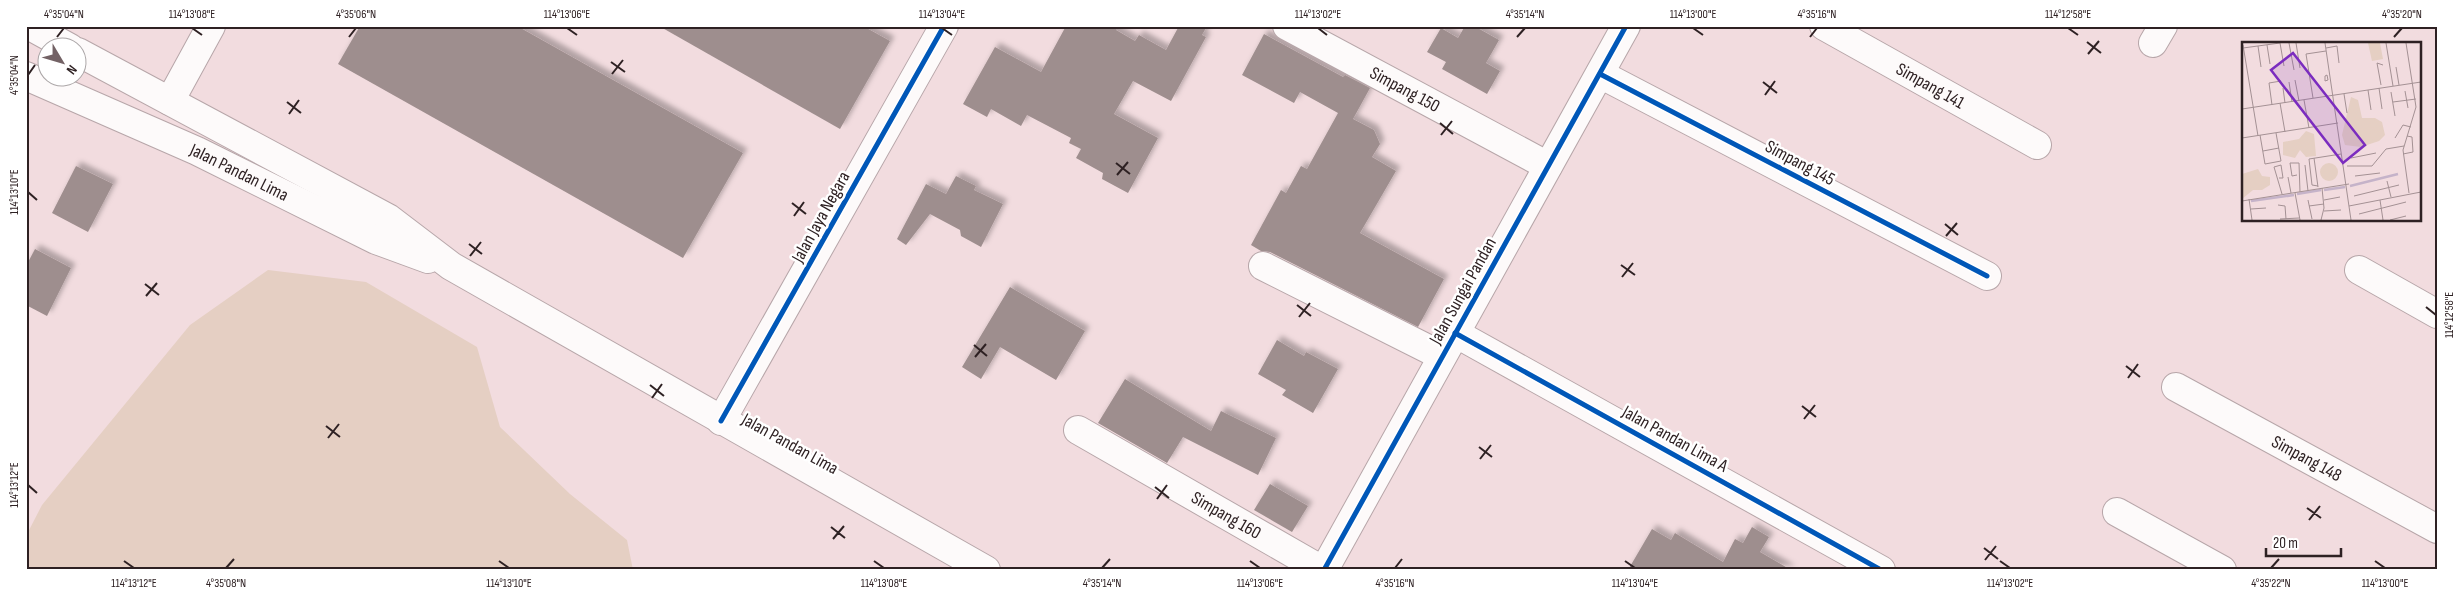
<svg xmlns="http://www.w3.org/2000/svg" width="2463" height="596" font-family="'Sofia Sans Condensed',sans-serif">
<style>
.green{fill:#e5cfc3}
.building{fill:#9e8e8e;filter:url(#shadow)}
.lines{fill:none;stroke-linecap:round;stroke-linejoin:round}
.minor-casing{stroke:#b7a6a9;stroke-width:30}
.major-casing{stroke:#b7a6a9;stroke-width:30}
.minor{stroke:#fdfafa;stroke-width:28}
.major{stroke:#fdfafa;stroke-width:28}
.cycleway-casing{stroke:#fff;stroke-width:8}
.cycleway{stroke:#0057b8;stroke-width:5}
.ticks{fill:none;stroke:#2e2123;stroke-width:2}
.labels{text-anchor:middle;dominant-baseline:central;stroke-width:5;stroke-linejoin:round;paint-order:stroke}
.street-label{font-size:18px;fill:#2e2123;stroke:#fff}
.inset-river{fill:none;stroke:#c5b3c9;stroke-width:2.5}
.inset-road{fill:none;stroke:#a49194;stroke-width:1}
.view{fill:#7b2cbf;fill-opacity:0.15;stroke:#7b2cbf;stroke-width:2.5}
.inset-edge{fill:none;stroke:#2e2123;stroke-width:2.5}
.neatline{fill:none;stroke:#2e2123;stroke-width:2}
.ticks-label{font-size:12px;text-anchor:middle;fill:#2e2123}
</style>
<defs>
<filter id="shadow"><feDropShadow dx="4.5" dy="-4.5" stdDeviation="2.5" flood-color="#0004"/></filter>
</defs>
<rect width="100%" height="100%" fill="#f2dcdf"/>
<polygon class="green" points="268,270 366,282 477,347 500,427 570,494 627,540 633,570 26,570 26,536 42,505 190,325"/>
<g class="building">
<polygon points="360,26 517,26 743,153 683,258 338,64"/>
<polygon points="659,26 863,26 890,41 840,129"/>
<polygon points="1066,26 1116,26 1116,30 1135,41 1139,35 1166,50 1179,26 1207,26 1202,35 1206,37 1171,101 1133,81 1114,114 1158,138 1128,193 1102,179 1103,173 1076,158 1081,149 1069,143 1071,138 1027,115 1021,126 991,109 987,117 963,104 995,47 1041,72"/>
<polygon points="1465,26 1474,26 1499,40 1486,63 1500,71 1487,94 1442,69 1446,62 1427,52 1441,28 1458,38"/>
<polygon points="1264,34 1343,77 1345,75 1370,88 1353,119 1374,130 1380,144 1372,157 1396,171 1360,233 1444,279 1418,327 1270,252 1261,251 1251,245 1281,190 1286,193 1301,166 1307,169 1338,113 1300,92 1294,103 1242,75"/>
<polygon points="76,166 113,184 88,232 52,213"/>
<polygon points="956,176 976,186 974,190 1003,204 981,247 961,236 960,230 930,214 906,245 897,239 926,184 946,194"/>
<polygon points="35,249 71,268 47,316 26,305 26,266"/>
<polygon points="1010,287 1085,331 1056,380 1000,347 981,379 962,367"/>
<polygon points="1277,340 1304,356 1306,352 1338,369 1313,413 1282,395 1286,390 1258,374"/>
<polygon points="1125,379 1211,431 1221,411 1276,438 1258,475 1183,437 1167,463 1098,423"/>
<polygon points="1270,484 1308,506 1292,532 1254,510"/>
<polygon points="1752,527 1769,537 1760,552 1791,570 1628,570 1652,529 1671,540 1675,533 1723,562 1735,539 1743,543"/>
</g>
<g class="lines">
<g class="minor-casing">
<g id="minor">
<path id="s1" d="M1287,26L1548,166"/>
<path id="s2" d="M1824,26L2037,145"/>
<polyline points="2153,43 2163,26"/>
<polyline points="1600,74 1987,276"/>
<polyline points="170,101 211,26"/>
<polyline points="1263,266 1442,356"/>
<polyline points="2359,270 2437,314"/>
<polyline points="1455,333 1881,570"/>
<path id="s3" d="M2176,387L2437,529"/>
<polyline points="721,421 944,26"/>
<path id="s4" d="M1078,430L1322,570"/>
<polyline points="2117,512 2222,570"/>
<polyline points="1324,570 1626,26"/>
</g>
</g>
<g class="major-casing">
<g id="major">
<polyline points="30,26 70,48"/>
<polyline points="78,52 388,218 451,266 986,570"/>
<path id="s5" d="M26,76L197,151L376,240L428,259"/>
</g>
</g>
<use href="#minor" class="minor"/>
<use href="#major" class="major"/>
<g class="cycleway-casing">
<g id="cycleway">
<polyline points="1600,74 1987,276"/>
<polyline points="1455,333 1881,570"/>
<polyline points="721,421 944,26"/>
<polyline points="1324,570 1626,26"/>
</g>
</g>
<use href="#cycleway" class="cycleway"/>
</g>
<path class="ticks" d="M192,28L202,35M567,28L577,35M942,28L952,35M1318,28L1327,35M1693,28L1703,35M2068,28L2078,35M57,37L64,28M349,37L356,28M1517,37L1525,28M1810,37L1817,28M2394,37L2402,28M2087,42L2101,53M2088,54L2099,41M611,62L625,72M612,74L623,60M28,75L35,65M1763,82L1777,93M1765,95L1775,81M287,102L301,113M289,114L299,100M1440,123L1453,134M1441,135L1452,121M1116,163L1130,174M1117,175L1128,162M28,192L37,200M792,203L806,214M794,216L804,202M1945,224L1958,235M1946,236L1957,223M469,244L482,254M470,256L481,242M1621,265L1635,275M1622,277L1633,263M145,284L159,295M146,296L157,283M1297,305L1311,316M2426,307L2436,315M1299,317L1310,303M974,345L987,356M975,357L986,344M2126,366L2140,377M2128,378L2138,364M650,385L664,396M652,398L662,384M1802,406L1816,417M1804,419L1815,405M326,426L340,437M328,438L339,424M1479,447L1492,457M1480,459L1491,445M28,485L37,493M1155,487L1169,498M1157,499L1167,485M2307,508L2321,518M2309,520L2320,506M831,527L845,538M833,539L844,526M1984,548L1998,559M1985,560L1996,546M124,561L134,568M499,561L509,568M874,561L884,568M1250,561L1260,568M1625,561L1635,568M2000,561L2010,568M2375,561L2385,568M226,568L234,559M1102,568L1110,559M1395,568L1402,559M2271,568L2279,559"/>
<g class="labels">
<g class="street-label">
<text stroke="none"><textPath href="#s2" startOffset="122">Simpang 141</textPath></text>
<text stroke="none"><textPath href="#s1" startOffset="134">Simpang 150</textPath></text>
<text transform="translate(1800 163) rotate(28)">Simpang 145</text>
<text stroke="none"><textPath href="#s5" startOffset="234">Jalan Pandan Lima</textPath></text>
<text transform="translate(821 217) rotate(-61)">Jalan Jaya Negara</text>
<text transform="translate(1463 291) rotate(-61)">Jalan Sungai Pandan</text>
<text transform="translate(1675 439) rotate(29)">Jalan Pandan Lima A</text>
<text transform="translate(790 444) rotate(29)">Jalan Pandan Lima</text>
<text stroke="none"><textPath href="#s3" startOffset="149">Simpang 148</textPath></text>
<text stroke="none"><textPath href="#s4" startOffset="171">Simpang 160</textPath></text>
</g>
</g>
<g transform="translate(2242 42)">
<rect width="179" height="179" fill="#f2dcdf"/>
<path d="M126,1H138L141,17L130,19ZM109,55L116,58L120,76H133L140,80L143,93L137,99L119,105L103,103L100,93ZM64,89L72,92L74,114L64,115L58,108L53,116L41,113V100L57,97ZM78 130a9 9 0 1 1 18 0a9 9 0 1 1-18 0ZM16,127L20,134L28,135V143L20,148H11L0,157V132Z" fill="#e5cfc3"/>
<path class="inset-river" d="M108,144L156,132M82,148L103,145M55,152L79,148M9,159L52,153"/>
<path class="inset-road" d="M38,1L42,24M47,1L52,28M54,1L58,26M83,1L109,178M144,1L151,44M164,1L174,65L161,108L167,151M1,3L16,94M25,3L28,22M16,4L19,25M1,6L38,1M84,6L95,4L97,21M154,25L157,43M85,33L86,38L83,39V34ZM53,38L57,59M47,40L50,60M139,43L135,21L141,23M41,46L43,61M137,46L140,67M126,48L129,68M163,49L166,66M149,50L153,74M102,52L105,71M71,56L64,12L84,9M62,58L67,86M151,60L174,57M38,61L43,90M30,63L27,41L39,39M0,67L179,40M18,93L23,122L39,119L34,91M0,96L96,81M153,96L161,83L169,85M21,109L37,106M161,112L171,110L170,95L165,94M72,116L76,145M109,116L134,111M63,123L66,149M105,124H130L144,107L162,104M55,133L50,134L48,121H57L58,150M113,134L138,131M46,135L49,151M37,136H41L39,123L32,125L40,152M145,139L149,155M76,144L70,143L67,117L99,112M53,151L58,178M112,154L157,143M7,157L10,178M66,158L70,177M82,158L98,155M138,158L141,178M0,159L107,142M36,163L43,164L44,177M67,164L82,162M107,164L179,150M9,167L24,166M82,169L99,168M117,172L164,160M38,177L57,176M79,178L82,166L80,146M148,178L164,174"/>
<path class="view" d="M51,11L123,103L101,121L29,28Z"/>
<rect width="179" height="179" class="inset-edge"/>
</g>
<rect width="2463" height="596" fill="none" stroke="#ffffff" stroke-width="55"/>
<g transform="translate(62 62) rotate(128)"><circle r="24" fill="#ffffff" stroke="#aba6a7"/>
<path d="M0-4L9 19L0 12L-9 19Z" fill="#736265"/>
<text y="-8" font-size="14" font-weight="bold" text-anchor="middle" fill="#2e2123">N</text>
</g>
<path d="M2266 548v8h75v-8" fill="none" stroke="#2e2123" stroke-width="2.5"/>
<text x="2273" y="548" font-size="15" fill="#2e2123" stroke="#ffffff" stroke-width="4" paint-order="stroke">20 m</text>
<rect x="28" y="28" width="2408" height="540" class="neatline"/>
<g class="ticks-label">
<text x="64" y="18">4°35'04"N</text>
<text x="192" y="18">114°13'08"E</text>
<text x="356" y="18">4°35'06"N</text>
<text x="567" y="18">114°13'06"E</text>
<text x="942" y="18">114°13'04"E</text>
<text x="1318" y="18">114°13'02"E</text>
<text x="1525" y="18">4°35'14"N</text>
<text x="1693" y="18">114°13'00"E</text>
<text x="1817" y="18">4°35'16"N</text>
<text x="2068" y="18">114°12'58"E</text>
<text x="2402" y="18">4°35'20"N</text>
<text transform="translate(14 75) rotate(-90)" y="4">4°35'04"N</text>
<text transform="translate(14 192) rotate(-90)" y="4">114°13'10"E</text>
<text transform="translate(2449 315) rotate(-90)" y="4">114°12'58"E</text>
<text transform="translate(14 485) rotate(-90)" y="4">114°13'12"E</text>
<text x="134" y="587">114°13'12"E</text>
<text x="226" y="587">4°35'08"N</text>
<text x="509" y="587">114°13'10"E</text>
<text x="884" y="587">114°13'08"E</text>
<text x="1102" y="587">4°35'14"N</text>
<text x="1260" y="587">114°13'06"E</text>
<text x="1395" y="587">4°35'16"N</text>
<text x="1635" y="587">114°13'04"E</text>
<text x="2010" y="587">114°13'02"E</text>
<text x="2271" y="587">4°35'22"N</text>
<text x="2385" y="587">114°13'00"E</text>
</g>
</svg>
